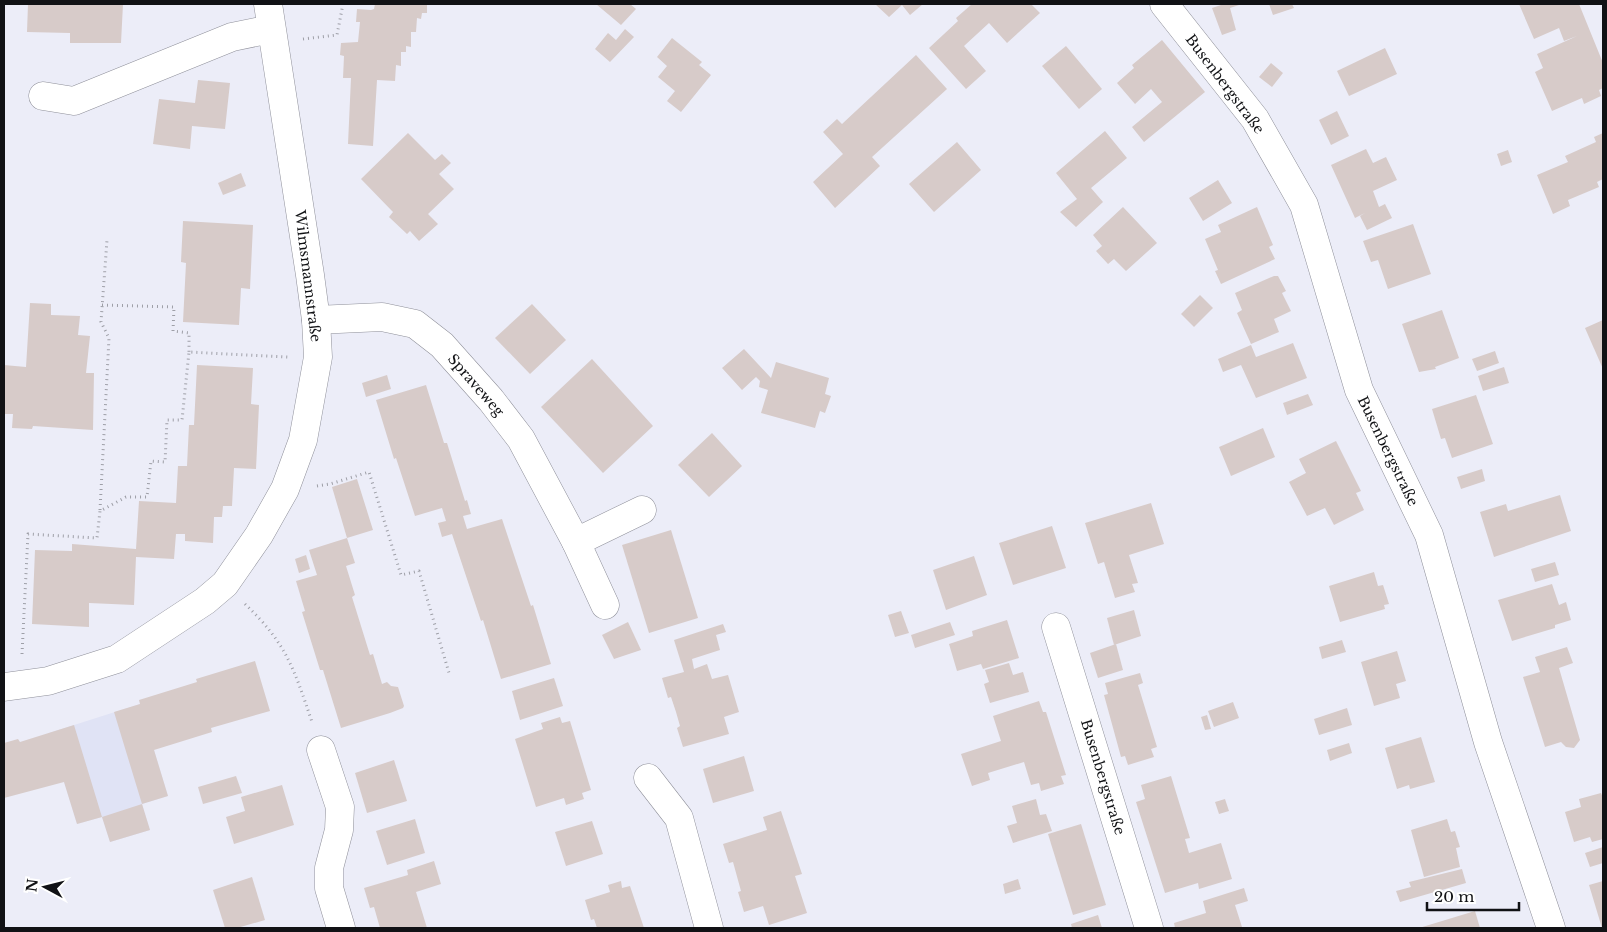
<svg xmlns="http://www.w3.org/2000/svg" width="1607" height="932" font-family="'Libre Baskerville',serif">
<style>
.built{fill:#e0e3f5}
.building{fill:#d7cbc9}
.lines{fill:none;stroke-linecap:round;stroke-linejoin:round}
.minor-casing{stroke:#8f909a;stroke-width:29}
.path{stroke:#9e9fa7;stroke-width:3;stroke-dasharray:1 4;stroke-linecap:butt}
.minor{stroke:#fff;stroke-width:28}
.labels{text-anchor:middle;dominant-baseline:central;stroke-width:5;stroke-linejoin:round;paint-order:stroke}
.street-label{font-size:14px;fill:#111215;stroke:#fff}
</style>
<rect width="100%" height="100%" fill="#ecedf8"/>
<polygon class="built" points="140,704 168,796 142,804 150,830 110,842 102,817 77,824 49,733"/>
<g class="building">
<polygon points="28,4 123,4 121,43 70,43 70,33 27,32"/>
<polygon points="375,4 427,4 427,13 422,13 421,19 417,18 416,32 411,32 411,47 406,46 406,52 401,52 401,66 396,65 395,81 377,80 373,146 348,144 351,78 343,78 344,56 340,55 341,43 358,42 360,22 356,22 357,9 371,10 374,9"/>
<polygon points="596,4 630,4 636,9 621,25"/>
<polygon points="875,4 923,4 910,15 902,5 889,17"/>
<polygon points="972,4 1031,4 1040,13 1007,43 989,23 964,46 986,71 966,89 929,48 958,21 956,18"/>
<polygon points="1224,4 1242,4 1230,8 1236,30 1222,35 1212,8"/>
<polygon points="1269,4 1292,4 1294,8 1273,15"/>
<polygon points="1519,4 1579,4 1603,63 1603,88 1599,90 1601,96 1584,104 1582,98 1552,111 1535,72 1543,68 1537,54 1577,36 1564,41 1559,28 1534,39"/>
<polygon points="625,29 634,37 610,62 595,49 608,33 616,40"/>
<polygon points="672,38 702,62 699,65 711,75 681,112 667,101 675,91 658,77 667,66 657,57"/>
<polygon points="1162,40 1205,92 1144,142 1132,127 1162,102 1151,89 1135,104 1117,83 1134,68 1132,65"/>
<polygon points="1066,46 1102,89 1079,109 1042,66"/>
<polygon points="1385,48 1397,74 1349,96 1337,71"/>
<polygon points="916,55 947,89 872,157 880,166 835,208 813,182 843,154 823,132 837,119 842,124"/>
<polygon points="1271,63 1283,73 1272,87 1259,77"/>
<polygon points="198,80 230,83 225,129 192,126 190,149 153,144 159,99 195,103"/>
<polygon points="1337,111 1349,136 1331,145 1319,120"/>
<polygon points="1105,131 1127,158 1091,188 1103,202 1076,227 1060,212 1077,199 1056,173"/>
<polygon points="408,133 435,160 442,154 451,163 439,174 454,189 428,214 438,224 419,241 410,231 407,234 389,217 393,212 361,179"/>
<polygon points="1603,133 1603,179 1597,182 1599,187 1568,200 1570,206 1553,214 1537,175 1568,162 1565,156 1596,142 1594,137"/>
<polygon points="957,142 981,170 934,212 909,184"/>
<polygon points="1366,149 1373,163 1386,157 1397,180 1373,191 1379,207 1385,204 1392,218 1367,230 1360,216 1365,213 1355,218 1331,165"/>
<polygon points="1508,150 1512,162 1501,166 1497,154"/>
<polygon points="241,173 246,186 223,195 218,183"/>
<polygon points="1218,180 1232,203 1203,221 1189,198"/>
<polygon points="1123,207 1157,243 1126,271 1114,259 1108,264 1096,251 1102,246 1093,235"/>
<polygon points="1257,207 1273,245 1269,247 1275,259 1221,284 1215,271 1218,270 1205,239 1221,232 1218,225"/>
<polygon points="183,221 253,225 250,289 241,288 239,325 183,322 186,263 181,262"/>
<polygon points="1413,224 1431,274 1388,289 1378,260 1371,262 1363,241"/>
<polygon points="1274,276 1278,276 1286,291 1282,293 1291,311 1274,319 1279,332 1251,344 1237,313 1242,310 1235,293"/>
<polygon points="1200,295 1213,308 1194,327 1181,314"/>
<polygon points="30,303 51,304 51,315 80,316 78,335 90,336 86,373 94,373 93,430 33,426 32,429 12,428 13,414 4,414 4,365 26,367"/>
<polygon points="532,304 566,340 530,374 495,338"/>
<polygon points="1442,310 1459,358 1435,367 1436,369 1419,372 1402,324"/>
<polygon points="1603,320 1603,369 1585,328"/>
<polygon points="1293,343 1307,378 1256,398 1241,365 1223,372 1218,359 1251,345 1256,357"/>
<polygon points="744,349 771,378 776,362 829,378 825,394 831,396 825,413 820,411 815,428 761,413 768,390 759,387 760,381 756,377 742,390 722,368"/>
<polygon points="1495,351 1499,363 1477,371 1472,359"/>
<polygon points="592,359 653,426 603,473 541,407"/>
<polygon points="197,365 253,368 251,404 259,405 256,469 234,468 232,506 223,506 222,517 214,517 213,543 185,541 185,534 176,534 174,559 136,557 134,605 89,603 89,627 32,624 35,550 72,551 72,544 136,549 139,501 176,503 178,466 187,466 189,425 194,425"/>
<polygon points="1504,367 1509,383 1483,391 1478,376"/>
<polygon points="387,375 391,389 366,397 362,383"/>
<polygon points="426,385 444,443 447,443 465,501 467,500 471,514 463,516 467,529 502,519 531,606 533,605 551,664 501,679 483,620 481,621 452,534 442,537 438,523 446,521 442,508 415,516 396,458 394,459 376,400"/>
<polygon points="1308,394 1313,405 1287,415 1283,403"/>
<polygon points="1476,395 1493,444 1452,458 1445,438 1441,439 1432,409"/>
<polygon points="1263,428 1275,457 1231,476 1219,447"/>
<polygon points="712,433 742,466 709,497 678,465"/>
<polygon points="1336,441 1361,491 1356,493 1364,510 1334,525 1325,508 1307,516 1289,482 1306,473 1299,459"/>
<polygon points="1482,469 1485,481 1461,489 1457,477"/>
<polygon points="357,479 373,530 347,538 355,563 346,566 355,595 352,597 370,655 373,654 382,684 387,682 391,686 398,687 404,706 403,708 390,713 341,728 323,670 320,670 302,612 305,611 296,581 317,575 309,550 347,538 332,487"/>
<polygon points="1560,495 1571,531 1494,557 1480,512 1506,504 1508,511"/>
<polygon points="1151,503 1164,544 1129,555 1138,583 1132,584 1135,592 1115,598 1104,562 1098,564 1085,523"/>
<polygon points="1052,526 1066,568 1013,585 999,543"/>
<polygon points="671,530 698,618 649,633 622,545"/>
<polygon points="306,555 310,569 299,573 295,559"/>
<polygon points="974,556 987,595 946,610 933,570"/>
<polygon points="1555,562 1559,575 1535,582 1531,569"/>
<polygon points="1374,572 1378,586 1383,585 1389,604 1384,605 1385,609 1340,622 1329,586"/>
<polygon points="1552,584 1559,605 1566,602 1571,620 1555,625 1555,628 1512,641 1498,600"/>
<polygon points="1134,610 1141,636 1114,645 1107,618"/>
<polygon points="901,611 909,633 895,637 888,615"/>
<polygon points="1007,620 1019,658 983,669 981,664 957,671 949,644 973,636 972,631"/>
<polygon points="628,622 641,650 614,659 602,635"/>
<polygon points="950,622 955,635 915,648 911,635"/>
<polygon points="723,624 726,632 716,635 720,650 692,659 694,669 707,664 712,679 728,675 739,712 724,717 729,734 683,747 677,728 680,726 676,712 671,697 668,698 662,678 684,672 674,640"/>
<polygon points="1342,640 1346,652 1322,659 1319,647"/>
<polygon points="1116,644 1123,670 1098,678 1090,653"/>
<polygon points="1567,647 1573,663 1559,668 1580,740 1574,748 1566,747 1561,742 1545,747 1523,677 1540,672 1535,657"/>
<polygon points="1397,651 1406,681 1396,684 1400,698 1374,706 1361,662"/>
<polygon points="255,661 270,711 211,728 212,732 154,750 168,796 142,804 114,712 140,704 139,700 197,682 196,679"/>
<polygon points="1009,663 1013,675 1023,672 1029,692 990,703 984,684 989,682 985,670"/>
<polygon points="1140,673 1143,683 1138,685 1157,747 1151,749 1154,757 1128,765 1125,756 1121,757 1104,695 1108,694 1105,683"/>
<polygon points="554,678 563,706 520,720 512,691"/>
<polygon points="1039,701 1043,712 1046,712 1066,775 1061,776 1064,784 1041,791 1039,783 1031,785 1024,762 988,773 990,780 972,786 961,754 1001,741 993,716"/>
<polygon points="1233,702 1239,718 1214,727 1208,711"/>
<polygon points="1347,708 1352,725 1319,735 1314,719"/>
<polygon points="1207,715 1211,729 1205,730 1201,717"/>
<polygon points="560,717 562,723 570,721 591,790 582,793 584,799 566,805 564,798 536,807 515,739 543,729 541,723"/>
<polygon points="74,725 102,817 142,804 150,830 110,842 102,817 77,824 64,782 4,798 4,743 18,739 20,742"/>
<polygon points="1421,737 1435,782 1410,789 1409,785 1397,789 1385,748"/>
<polygon points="1349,743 1352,753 1330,761 1327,750"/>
<polygon points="744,756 754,791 713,803 703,769"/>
<polygon points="394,760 407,801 367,813 355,773"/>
<polygon points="236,776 242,793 203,804 198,787"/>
<polygon points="1171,776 1190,838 1185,839 1189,853 1221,843 1232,879 1199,889 1198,883 1165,893 1136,802 1145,799 1141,785"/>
<polygon points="282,785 294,825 234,844 226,817 245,811 241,797"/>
<polygon points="1601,793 1603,798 1603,839 1592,842 1590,837 1574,842 1565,812 1581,807 1579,799"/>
<polygon points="1036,799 1040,815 1046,814 1052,831 1013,843 1007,826 1017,823 1012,806"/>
<polygon points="1225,799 1229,811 1219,814 1215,802"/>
<polygon points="781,811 802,874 795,876 807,913 769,925 763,906 744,912 738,892 741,891 733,862 729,863 723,844 767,830 763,817"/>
<polygon points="415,819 425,853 387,865 376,831"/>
<polygon points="1447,819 1451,832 1455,831 1460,847 1456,848 1460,867 1424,877 1411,830"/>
<polygon points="592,821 603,854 566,866 555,832"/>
<polygon points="1081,824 1106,905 1073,915 1048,834"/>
<polygon points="1603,847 1603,863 1590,867 1585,853"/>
<polygon points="434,861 441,884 416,892 427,928 380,928 374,907 370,908 364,888 408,875 407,870"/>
<polygon points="1462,869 1466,883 1400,902 1396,891 1411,887 1409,882"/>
<polygon points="252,877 265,920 237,928 225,928 213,890"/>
<polygon points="1018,879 1021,889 1005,894 1003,884"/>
<polygon points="621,881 622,888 630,886 644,928 597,928 594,919 591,920 585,900 610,892 608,885"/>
<polygon points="1603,881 1603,928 1602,928 1589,885"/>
<polygon points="1244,888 1248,901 1235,905 1242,927 1175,928 1174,923 1206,913 1203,901"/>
<polygon points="1475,911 1480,928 1419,928"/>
<polygon points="1098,915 1102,928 1072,928 1071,924"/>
</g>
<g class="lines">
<g class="minor-casing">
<g id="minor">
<polyline points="1164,4 1255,119 1304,205 1359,390 1429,535 1488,742 1551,928"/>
<polyline points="43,96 74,101 232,37 271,29"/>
<polyline points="316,320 382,317 415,324 442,345 491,400 521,439 576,542 605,605"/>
<polyline points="576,542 642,510"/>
<polyline points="1056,627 1149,928"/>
<polyline points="4,687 48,681 117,659 205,601 225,584 259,535 285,489 303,440 318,357 316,320 310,275 268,4"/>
<polyline points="321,750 340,807 339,830 329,868 329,888 341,928"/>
<polyline points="648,778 679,818 709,928"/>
</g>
</g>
<g class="path">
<polyline points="303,39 337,35 343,4"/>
<polyline points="102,305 174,307 173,331 189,333 189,352"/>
<polyline points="317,486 330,484 369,472 401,575 419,571 449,673"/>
<polyline points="100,510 109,338 101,322 107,240"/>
<path d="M245,604C287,644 294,669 312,722"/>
<polyline points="22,654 28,534 97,538 100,511 126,497 147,497 151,461 165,462 167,420 182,420 189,352 288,357"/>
</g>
<use href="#minor" class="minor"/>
</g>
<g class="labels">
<g class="street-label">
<text transform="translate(1225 84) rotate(53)">Busenbergstraße</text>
<text transform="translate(308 276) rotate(83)">Wilmsmannstraße</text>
<text transform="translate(476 385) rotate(49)">Spraveweg</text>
<text transform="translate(1388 451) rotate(64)">Busenbergstraße</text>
<text transform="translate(1103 777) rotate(73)">Busenbergstraße</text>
</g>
</g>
<rect width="1607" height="932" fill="none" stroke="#111215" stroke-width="10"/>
<g transform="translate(45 887) rotate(277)" stroke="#ffffff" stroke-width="4" paint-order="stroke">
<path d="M0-4L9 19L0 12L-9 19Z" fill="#111215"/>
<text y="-8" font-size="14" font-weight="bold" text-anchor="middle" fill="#111215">N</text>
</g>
<path d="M1427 902v8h92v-8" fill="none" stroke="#111215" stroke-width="2.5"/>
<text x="1434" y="902" font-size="15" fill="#111215" stroke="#ffffff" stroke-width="4" paint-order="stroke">20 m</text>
</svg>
